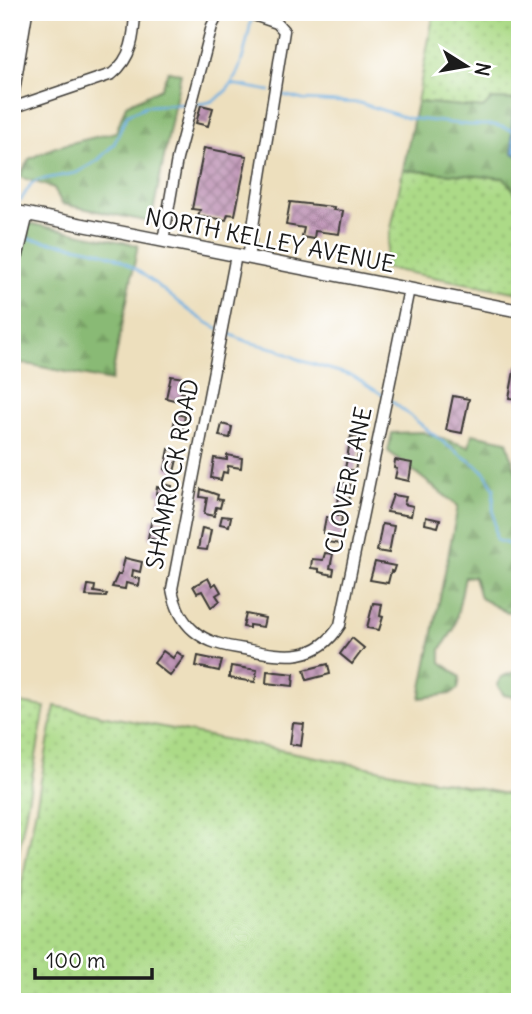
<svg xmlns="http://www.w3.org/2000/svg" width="532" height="1014" font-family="Delius,sans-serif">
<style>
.grass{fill:url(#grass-dots);stroke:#647b52;stroke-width:2}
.forest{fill:url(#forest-firs);stroke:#526b48;stroke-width:2}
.water{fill:url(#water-rules);stroke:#44647e;stroke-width:2}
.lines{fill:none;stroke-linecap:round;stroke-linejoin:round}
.stream{stroke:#6bade0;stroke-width:2.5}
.building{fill:url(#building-cross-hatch)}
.minor-casing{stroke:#3b3934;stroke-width:13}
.major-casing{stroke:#3b3934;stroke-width:15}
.minor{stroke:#fff;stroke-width:10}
.major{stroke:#fff;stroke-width:12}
.labels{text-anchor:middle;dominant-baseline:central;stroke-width:5;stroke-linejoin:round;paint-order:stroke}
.street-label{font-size:23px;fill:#1c1c1c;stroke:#fff}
</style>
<defs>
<pattern id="grass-dots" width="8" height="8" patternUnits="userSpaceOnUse" patternTransform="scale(1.75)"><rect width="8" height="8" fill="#acda87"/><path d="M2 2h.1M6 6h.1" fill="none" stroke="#93ba74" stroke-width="1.8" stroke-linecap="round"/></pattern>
<pattern id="forest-firs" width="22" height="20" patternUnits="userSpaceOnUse" patternTransform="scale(1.75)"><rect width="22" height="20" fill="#89ba74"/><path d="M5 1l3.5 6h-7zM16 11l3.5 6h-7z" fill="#769f64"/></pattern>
<pattern id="water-rules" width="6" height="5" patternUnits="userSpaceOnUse" patternTransform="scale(1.75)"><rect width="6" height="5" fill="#6bade0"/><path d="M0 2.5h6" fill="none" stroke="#578cb5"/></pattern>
<pattern id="building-cross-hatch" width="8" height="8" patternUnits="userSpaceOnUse" patternTransform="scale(1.75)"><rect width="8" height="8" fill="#c096b7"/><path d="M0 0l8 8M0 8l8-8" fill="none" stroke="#9b7a94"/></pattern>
</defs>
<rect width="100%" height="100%" fill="#fff"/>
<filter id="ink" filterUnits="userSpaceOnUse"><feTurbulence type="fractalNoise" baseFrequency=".0143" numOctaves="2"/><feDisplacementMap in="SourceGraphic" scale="14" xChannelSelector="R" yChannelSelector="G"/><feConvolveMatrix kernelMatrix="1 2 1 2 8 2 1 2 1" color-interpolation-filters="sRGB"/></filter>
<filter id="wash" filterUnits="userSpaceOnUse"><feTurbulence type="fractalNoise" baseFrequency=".00686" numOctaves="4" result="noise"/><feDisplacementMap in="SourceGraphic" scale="28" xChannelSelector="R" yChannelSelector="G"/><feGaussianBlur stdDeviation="1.57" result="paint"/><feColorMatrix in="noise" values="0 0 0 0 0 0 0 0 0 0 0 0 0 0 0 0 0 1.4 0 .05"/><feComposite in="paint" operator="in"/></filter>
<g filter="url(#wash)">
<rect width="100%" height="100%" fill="#eddfbd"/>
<g class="grass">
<polygon points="434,12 520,12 520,100 492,99 484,108 417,102"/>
<polygon points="403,170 504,178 520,198 520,293 383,268"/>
<polygon points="20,703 45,707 12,888 12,716 20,714"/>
<polygon points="55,706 516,796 520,778 520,1002 12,1002 12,935"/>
</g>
<g class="forest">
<polygon points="168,71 181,73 151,222 62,204 54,188 20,177 29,159 55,147 116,132 126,105 161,88"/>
<polygon points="492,99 520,100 520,198 504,178 403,170 417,102 483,108"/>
<polygon points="12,220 138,245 111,381 12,361"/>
<polygon points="422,432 469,447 472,434 507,441 516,472 520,474 520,611 506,612 480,598 474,576 465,577 454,629 441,649 441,662 460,677 458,689 450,694 420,698 458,506 388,451 392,433"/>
<polygon points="514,672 520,672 520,698 504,695 497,685 501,677"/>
</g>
<path class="water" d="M520,105V157L513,153C512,138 510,121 516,107Z"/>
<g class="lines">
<g class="stream">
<polyline points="232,84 270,91"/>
<polyline points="276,93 303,100 360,103 407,118 469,125 495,125 512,130 520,127"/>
<path d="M197,104C204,103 212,103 218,98C242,81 246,43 252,17"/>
<polyline points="21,200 31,184 38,180 76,173 97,161 114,144 127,115 146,106 186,104"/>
<polyline points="12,225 13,224"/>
<polyline points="12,235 20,237"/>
<path d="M27,238C55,244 96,246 121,260C156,279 183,312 219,329"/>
<polyline points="225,332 248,342 277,349 302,361 353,376 383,395"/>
<polyline points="389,399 448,446 483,470 494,488 493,506 496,540 520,548"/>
</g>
</g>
<g id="blocks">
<g class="building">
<polygon points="201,105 213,108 208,126 196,123"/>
<polygon points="204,148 247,156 235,215 228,214 226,220 198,216 200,210 192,209"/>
<polygon points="290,202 334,207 333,210 343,211 339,234 315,231 314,239 302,237 304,228 286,225"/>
<polygon points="515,366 520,367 520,400 509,398"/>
<polygon points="171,376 184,378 181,392 184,393 182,402 166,398"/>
<polygon points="453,396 469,399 462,433 446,430"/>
<polygon points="176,414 185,416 181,436 172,434"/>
<polygon points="222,424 232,427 230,438 219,436"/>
<polygon points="351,436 361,438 355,471 345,469"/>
<polygon points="169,449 179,451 174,472 165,470"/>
<polygon points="227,455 242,458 241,468 228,466 227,473 223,472 221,480 211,478 214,458 227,460"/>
<polygon points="395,460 412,463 409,481 395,478 397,469 394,468"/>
<polygon points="342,483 352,485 348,506 338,504 339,496 336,495 337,487 341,488"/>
<polygon points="162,484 172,486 168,506 158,504 160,495 156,494 157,487 161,488"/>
<polygon points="201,489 218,495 217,499 222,500 220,508 216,507 214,516 204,514 207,498 200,497"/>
<polygon points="393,495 406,497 404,504 413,506 411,516 387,512"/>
<polygon points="333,514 342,516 341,523 344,524 340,544 327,542 328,534 323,533 326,517 332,518"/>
<polygon points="222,516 231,517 229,526 220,524"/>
<polygon points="426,517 440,520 438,527 425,524"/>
<polygon points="152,518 164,521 163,528 165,529 160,541 148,538"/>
<polygon points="382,524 394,526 389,553 377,551"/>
<polygon points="202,528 211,530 207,550 198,549"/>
<polygon points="325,553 333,554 330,568 334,569 333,575 319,572 319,569 311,568 312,559 323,560"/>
<polygon points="125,558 142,562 140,572 133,570 132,577 140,579 139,586 126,583 125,589 112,587 118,574 121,574"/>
<polygon points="375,562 395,566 393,572 391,571 388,583 370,580"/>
<polygon points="208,578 212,586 216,583 221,592 216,595 220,601 211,607 202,591 197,593 193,586"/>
<polygon points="88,585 95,586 94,592 107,594 106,597 86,596"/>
<polygon points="373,603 382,604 380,616 383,617 379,630 367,628"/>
<polygon points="246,614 265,618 263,627 249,625 249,628 243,627"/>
<polygon points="352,638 364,648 352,664 340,654"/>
<polygon points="163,651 173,658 177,652 184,657 170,676 154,663"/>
<polygon points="198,656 222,661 219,671 196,666"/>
<polygon points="328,664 330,674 307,680 304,670"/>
<polygon points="231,666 257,670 255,682 229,678"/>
<polygon points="267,671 294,674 293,686 266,683"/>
<polygon points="293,723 304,724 301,746 290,744"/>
</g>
</g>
</g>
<g filter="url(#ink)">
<use href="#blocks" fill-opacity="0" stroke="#3b3934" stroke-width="2"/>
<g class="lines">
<g class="minor-casing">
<g id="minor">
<polyline points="245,12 277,23 284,31 248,258"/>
<polyline points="12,104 27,12"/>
<path d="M12,108L112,74C132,58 134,37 135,12"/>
<polyline points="12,115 15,135 12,152"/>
<polyline points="163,241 177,159 212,26 219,12"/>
<path d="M236,255L172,589C175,605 181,620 194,631C208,643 225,646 244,649C282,656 316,664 340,625L409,289"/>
<polyline points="12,263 18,255 28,214"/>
</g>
</g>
<g class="major-casing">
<polyline id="major" points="12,211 520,311"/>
</g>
<use href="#minor" class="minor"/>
<use href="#major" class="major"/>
</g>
</g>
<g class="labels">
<g class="street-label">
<text transform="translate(270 240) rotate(11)">NORTH KELLEY AVENUE</text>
<text transform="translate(172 474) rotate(-79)">SHAMROCK ROAD</text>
<text transform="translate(348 480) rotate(-78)">CLOVER LANE</text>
</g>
</g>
<rect width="532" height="1014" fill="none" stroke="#fff" stroke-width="42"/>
<g transform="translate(466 66) rotate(101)" stroke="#ffffff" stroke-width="5" paint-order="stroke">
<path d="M0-5L12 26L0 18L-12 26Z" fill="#1c1c1c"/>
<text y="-10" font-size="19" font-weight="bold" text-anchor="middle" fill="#1c1c1c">N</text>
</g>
<path d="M35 968v10h117v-10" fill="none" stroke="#1c1c1c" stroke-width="3.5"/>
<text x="46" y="968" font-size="21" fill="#1c1c1c" stroke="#ffffff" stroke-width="5" paint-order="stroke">100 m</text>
</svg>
